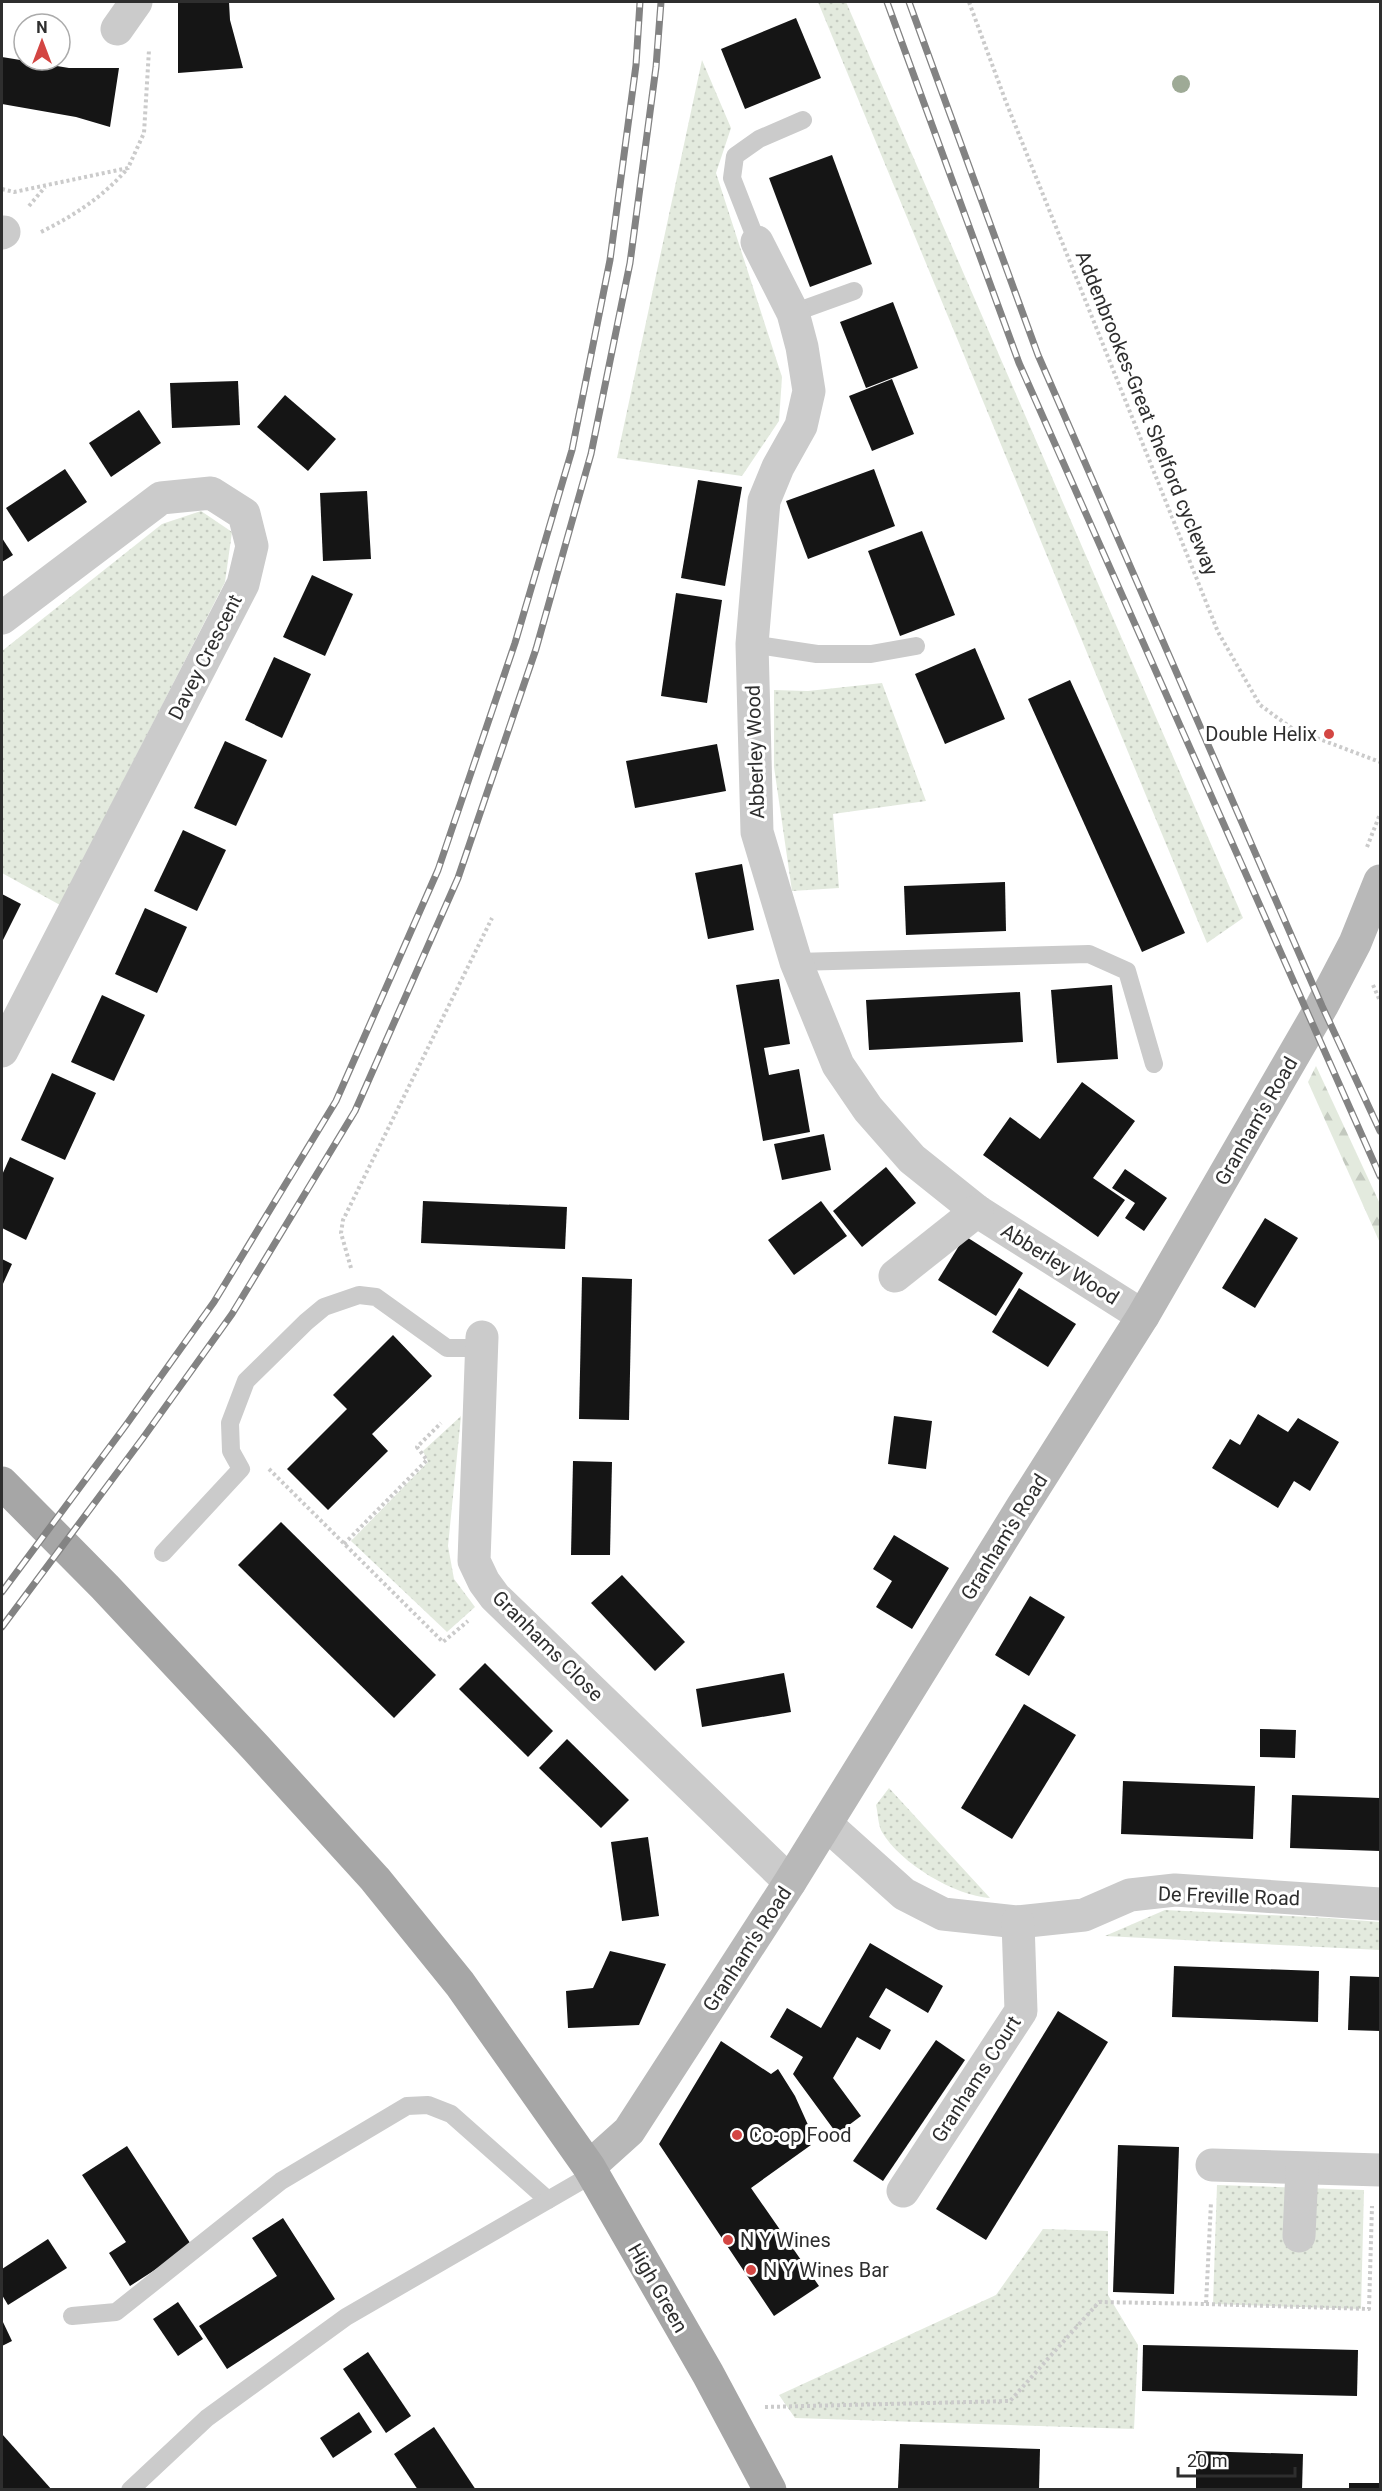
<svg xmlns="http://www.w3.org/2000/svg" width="1382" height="2491" font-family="Roboto,sans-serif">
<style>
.grass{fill:url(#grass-dots)}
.forest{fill:url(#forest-firs)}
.building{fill:#151515}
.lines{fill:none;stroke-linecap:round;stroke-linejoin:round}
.path{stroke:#cbcbcb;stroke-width:4;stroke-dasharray:3 3;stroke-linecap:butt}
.lane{stroke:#cbcbcb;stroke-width:18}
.street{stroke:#cbcbcb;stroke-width:33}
.secondary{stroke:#b8b8b8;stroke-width:33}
.primary{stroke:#a6a6a6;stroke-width:33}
.rail-casing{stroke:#838383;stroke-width:7}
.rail{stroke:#fff;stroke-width:4.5;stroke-dasharray:14;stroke-linecap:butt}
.tree{fill:#9eaa96}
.poi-dot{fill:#d34643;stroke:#fff;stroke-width:2}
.labels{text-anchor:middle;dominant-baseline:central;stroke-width:6;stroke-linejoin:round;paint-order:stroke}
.street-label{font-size:20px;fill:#2e2e2e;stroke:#fff}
.poi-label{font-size:20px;fill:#2e2e2e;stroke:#fff;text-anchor:start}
</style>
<defs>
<pattern id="grass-dots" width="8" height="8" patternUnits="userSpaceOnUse" patternTransform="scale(1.5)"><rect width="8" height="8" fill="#e3eade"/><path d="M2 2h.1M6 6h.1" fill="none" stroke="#c3c9bf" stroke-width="1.8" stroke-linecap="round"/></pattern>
<pattern id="forest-firs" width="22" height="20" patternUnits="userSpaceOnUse" patternTransform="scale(1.5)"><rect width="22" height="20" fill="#e3eade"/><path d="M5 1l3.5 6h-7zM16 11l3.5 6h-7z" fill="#c3c9bf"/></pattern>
</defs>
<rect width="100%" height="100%" fill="#fff"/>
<g class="grass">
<polygon points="818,2 846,2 1243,918 1207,943"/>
<polygon points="702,60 731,128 716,173 782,377 779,421 742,476 617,458"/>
<polygon points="201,511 232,532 225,582 60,905 2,873 2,651 162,524"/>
<polygon points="882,683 926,801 833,814 839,888 792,891 774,767 774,690 808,691"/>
<polygon points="461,1416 448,1546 454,1579 475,1607 447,1632 351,1541 428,1462 423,1451"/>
<path d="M889,1788L990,1898C955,1896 900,1863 882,1832C878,1825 878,1813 876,1805Z"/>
<polygon points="1165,1910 1329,1918 1380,1922 1380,1950 1105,1936"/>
<polygon points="1217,2185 1364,2190 1361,2309 1213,2304"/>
<polygon points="1043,2229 1108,2231 1108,2295 1138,2345 1134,2429 795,2418 779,2395 996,2295"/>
</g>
<polygon class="forest" points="1316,1066 1380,1204 1380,1243 1308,1082"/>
<g class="building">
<polygon points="178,2 229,2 230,20 243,68 178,73"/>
<polygon points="796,18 821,78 745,109 721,49"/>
<polygon points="2,57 69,68 119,68 110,127 76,117 2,104"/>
<polygon points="832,155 872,264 810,287 769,178"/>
<polygon points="893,302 918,368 866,388 840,322"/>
<polygon points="892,379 914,434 872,451 849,396"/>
<polygon points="238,381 240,425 172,428 170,383"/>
<polygon points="285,395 336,439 308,471 257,427"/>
<polygon points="139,410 161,443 111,477 89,443"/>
<polygon points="65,469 87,502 28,542 6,508"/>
<polygon points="874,469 895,526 808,559 786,501"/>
<polygon points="698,480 742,487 725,586 681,578"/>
<polygon points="367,491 371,559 323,561 320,493"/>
<polygon points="922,531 955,615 900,636 868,551"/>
<polygon points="2,538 13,555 2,562"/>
<polygon points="312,575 353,594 325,656 283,637"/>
<polygon points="676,593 722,600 707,703 661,696"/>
<polygon points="975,648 1005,719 945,744 915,674"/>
<polygon points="274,657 311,674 282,738 245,720"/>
<polygon points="1070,680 1185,933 1142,952 1028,699"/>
<polygon points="225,741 267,760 236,826 194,808"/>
<polygon points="717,744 726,791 635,808 626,761"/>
<polygon points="183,830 226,850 197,911 154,891"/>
<polygon points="742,864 754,930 708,939 695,873"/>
<polygon points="1005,882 1006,931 906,935 904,886"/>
<polygon points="2,894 21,904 2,942"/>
<polygon points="145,908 187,927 157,993 115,974"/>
<polygon points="779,979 790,1044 764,1048 769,1075 799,1069 810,1132 763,1141 736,985"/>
<polygon points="1112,985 1118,1059 1057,1063 1051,990"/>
<polygon points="1020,992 1023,1042 869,1050 866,1000"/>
<polygon points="102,995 145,1015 114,1081 71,1062"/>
<polygon points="52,1073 96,1093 65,1160 21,1140"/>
<polygon points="1082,1082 1135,1121 1093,1178 1125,1200 1098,1237 983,1155 1010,1117 1040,1139"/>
<polygon points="824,1134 831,1170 782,1180 774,1144"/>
<polygon points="10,1157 54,1178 26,1240 2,1228 2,1175"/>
<polygon points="886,1167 916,1203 862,1247 833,1211"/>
<polygon points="1125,1169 1167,1198 1144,1231 1125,1218 1135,1203 1112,1188"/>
<polygon points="423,1201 567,1207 565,1249 421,1243"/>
<polygon points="821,1201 847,1236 794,1275 768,1240"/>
<polygon points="1265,1218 1298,1238 1255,1308 1222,1288"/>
<polygon points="965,1236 1023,1273 996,1316 938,1280"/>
<polygon points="2,1259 12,1264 2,1286"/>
<polygon points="582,1277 632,1279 629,1420 579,1419"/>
<polygon points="1019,1288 1076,1324 1048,1367 992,1332"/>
<polygon points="393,1335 432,1376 372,1434 388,1451 328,1510 287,1469 347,1409 333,1395"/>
<polygon points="1258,1414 1288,1432 1298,1418 1339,1442 1310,1491 1294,1481 1278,1508 1212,1468 1230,1439 1240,1445"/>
<polygon points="894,1416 932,1421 926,1469 888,1464"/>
<polygon points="573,1461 612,1462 610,1555 571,1555"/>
<polygon points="281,1522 436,1675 394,1718 238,1565"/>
<polygon points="894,1535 949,1568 912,1629 876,1607 892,1581 873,1569"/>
<polygon points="622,1575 685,1642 655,1671 591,1603"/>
<polygon points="1030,1596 1065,1617 1029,1676 995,1655"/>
<polygon points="485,1663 553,1731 528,1757 459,1689"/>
<polygon points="784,1673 791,1712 702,1727 696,1689"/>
<polygon points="1024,1704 1076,1735 1012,1839 961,1808"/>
<polygon points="1260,1729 1296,1730 1295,1758 1260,1757"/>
<polygon points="567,1739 629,1800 601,1828 539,1768"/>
<polygon points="1123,1781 1255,1786 1253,1839 1121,1834"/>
<polygon points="1292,1795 1380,1798 1380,1851 1290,1848"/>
<polygon points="648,1837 659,1916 622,1921 611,1842"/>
<polygon points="870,1943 943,1986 928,2013 886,1988 869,2017 891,2030 880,2050 857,2037 833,2078 861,2116 837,2134 793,2074 803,2057 770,2037 787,2008 821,2028"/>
<polygon points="610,1951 666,1964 639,2025 568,2028 566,1991 593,1988"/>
<polygon points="1174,1966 1319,1971 1318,2022 1172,2017"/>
<polygon points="1350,1976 1380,1977 1380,2031 1348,2030"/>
<polygon points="1058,2011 1108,2042 986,2240 936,2209"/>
<polygon points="936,2040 965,2060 883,2181 853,2161"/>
<polygon points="721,2041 771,2074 778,2069 795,2096 809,2127 811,2145 751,2188 819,2286 774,2316 659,2144"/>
<polygon points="1118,2145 1179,2147 1174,2294 1113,2292"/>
<polygon points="127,2146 192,2246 130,2286 109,2253 126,2242 82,2175"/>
<polygon points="283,2218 335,2299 227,2369 199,2326 277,2276 252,2238"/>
<polygon points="48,2239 67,2268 8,2305 2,2295 2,2269"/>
<polygon points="178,2302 203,2339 178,2356 153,2319"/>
<polygon points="2,2320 12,2341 2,2346"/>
<polygon points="1143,2345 1358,2350 1357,2396 1142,2391"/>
<polygon points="368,2352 411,2416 386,2433 343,2369"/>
<polygon points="359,2412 372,2432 333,2458 320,2438"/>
<polygon points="434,2427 476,2490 418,2490 394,2454"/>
<polygon points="2,2434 52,2490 2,2490"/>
<polygon points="900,2444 1040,2449 1039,2490 898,2488"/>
<polygon points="1196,2451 1303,2454 1302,2490 1196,2490"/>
<rect x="1349" y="2483" width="31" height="7"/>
</g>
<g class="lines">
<g class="path">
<polyline points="969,2 1006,102 1218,632 1260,705 1293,729 1380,762"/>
<polyline points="2,189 14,192 128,168 144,133 149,50"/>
<polyline points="29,206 45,187"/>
<path d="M41,232C75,215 103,197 128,168"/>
<polyline points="1367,847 1380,814"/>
<polyline points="1373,985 1380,1001"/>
<polyline points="351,1268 341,1233 343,1220 492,918"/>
<polyline points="269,1469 443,1642 468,1621"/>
<polyline points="344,1544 427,1460 417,1447 441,1423"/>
<polyline points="1206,2304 1369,2309 1372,2206"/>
<polyline points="765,2407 1010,2401 1099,2302 1206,2304 1211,2202"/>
</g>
<g class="lane">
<polyline points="757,242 732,178 735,156 759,139 803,120"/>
<polyline points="793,313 854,291"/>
<polyline points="752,644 817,654 871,654 916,646"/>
<polyline points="796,962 1089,954 1127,971 1154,1064"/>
<polyline points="163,1553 241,1469 231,1451 230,1423 246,1381 306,1322 324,1307 359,1295 376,1297 447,1348 481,1348"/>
<polyline points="72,2316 116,2312 281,2181 407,2106 428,2105 451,2114 548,2200"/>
<polyline points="130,2490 207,2418 346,2317 593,2174"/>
</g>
<g class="street">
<polyline points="117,29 136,2"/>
<polyline points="2,233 4,232"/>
<polyline points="757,242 793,313 802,347 809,391 801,426 778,467 764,501 752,644 757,832 796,962 838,1065 868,1109 912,1159 977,1211 1143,1316"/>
<polyline points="2,618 161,498 211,493 244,514 252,546 243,584 2,1051"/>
<polyline points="895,1276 977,1211"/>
<polyline points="482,1337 474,1561 484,1582 495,1597 790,1882"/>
<polyline points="826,1824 904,1894 943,1914 1018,1922 1084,1915 1130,1895 1175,1890 1380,1904"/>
<polyline points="1212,2165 1380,2170"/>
<polyline points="903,2191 1021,2011 1018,1922"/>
<polyline points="1299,2236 1302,2169"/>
</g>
<polyline class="secondary" points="589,2167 629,2131 790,1882 1022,1507 1143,1316 1322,1006 1355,943 1380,881"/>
<polyline class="primary" points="2,1483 105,1587 256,1748 375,1879 460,1984 589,2167 708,2374 770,2490"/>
<g class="rail-casing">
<g id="rail">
<polyline points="887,2 1019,363 1380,1176"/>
<polyline points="909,2 1038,355 1322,1006 1380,1131"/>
<polyline points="2,1592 126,1425 214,1302 336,1101 438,870 515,643 572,450 610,260 636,65 640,2"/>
<polyline points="2,1627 143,1438 232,1314 355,1111 458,878 536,649 591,454 630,263 656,67 661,2"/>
</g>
</g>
<use href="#rail" class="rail"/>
</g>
<circle class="tree" cx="1181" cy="84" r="9"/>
<g class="poi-dot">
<circle cx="1329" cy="734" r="6"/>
<circle cx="737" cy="2135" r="6"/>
<circle cx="728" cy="2240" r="6"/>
<circle cx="751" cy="2270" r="6"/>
</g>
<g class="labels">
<g class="street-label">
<text transform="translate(1147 413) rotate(68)">Addenbrookes-Great Shelford cycleway</text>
<text transform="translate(205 657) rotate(-63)">Davey Crescent</text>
<text transform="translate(755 752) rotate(-92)">Abberley Wood</text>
<text transform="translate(1256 1121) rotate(-60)">Granham's Road</text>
<text transform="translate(1060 1264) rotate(32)">Abberley Wood</text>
<text transform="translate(1004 1537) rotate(-58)">Granham's Road</text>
<text transform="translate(548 1646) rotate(45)">Granhams Close</text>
<text transform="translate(1229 1896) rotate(2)">De Freville Road</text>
<text transform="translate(747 1949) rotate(-57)">Granham's Road</text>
<text transform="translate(976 2079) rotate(-57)">Granhams Court</text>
<text transform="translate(658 2288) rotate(60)">High Green</text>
</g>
<g class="poi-label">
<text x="1317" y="734" text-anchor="end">Double Helix</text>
<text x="749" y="2135">Co-op Food</text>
<text x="740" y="2240">N Y Wines</text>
<text x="763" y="2270">N Y Wines Bar</text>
</g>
</g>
<rect width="1382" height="2491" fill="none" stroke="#2e2e2e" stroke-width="6"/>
<g transform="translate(42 42)"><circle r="28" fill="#ffffff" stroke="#ababab" stroke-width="1.5"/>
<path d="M0-4.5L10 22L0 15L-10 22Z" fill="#d34643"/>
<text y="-9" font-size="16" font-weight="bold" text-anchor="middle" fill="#2e2e2e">N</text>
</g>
<path d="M1178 2467v9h117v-9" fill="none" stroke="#2e2e2e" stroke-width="3"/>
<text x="1187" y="2467" font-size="18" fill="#2e2e2e" stroke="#ffffff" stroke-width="4.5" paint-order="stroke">20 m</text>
</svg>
